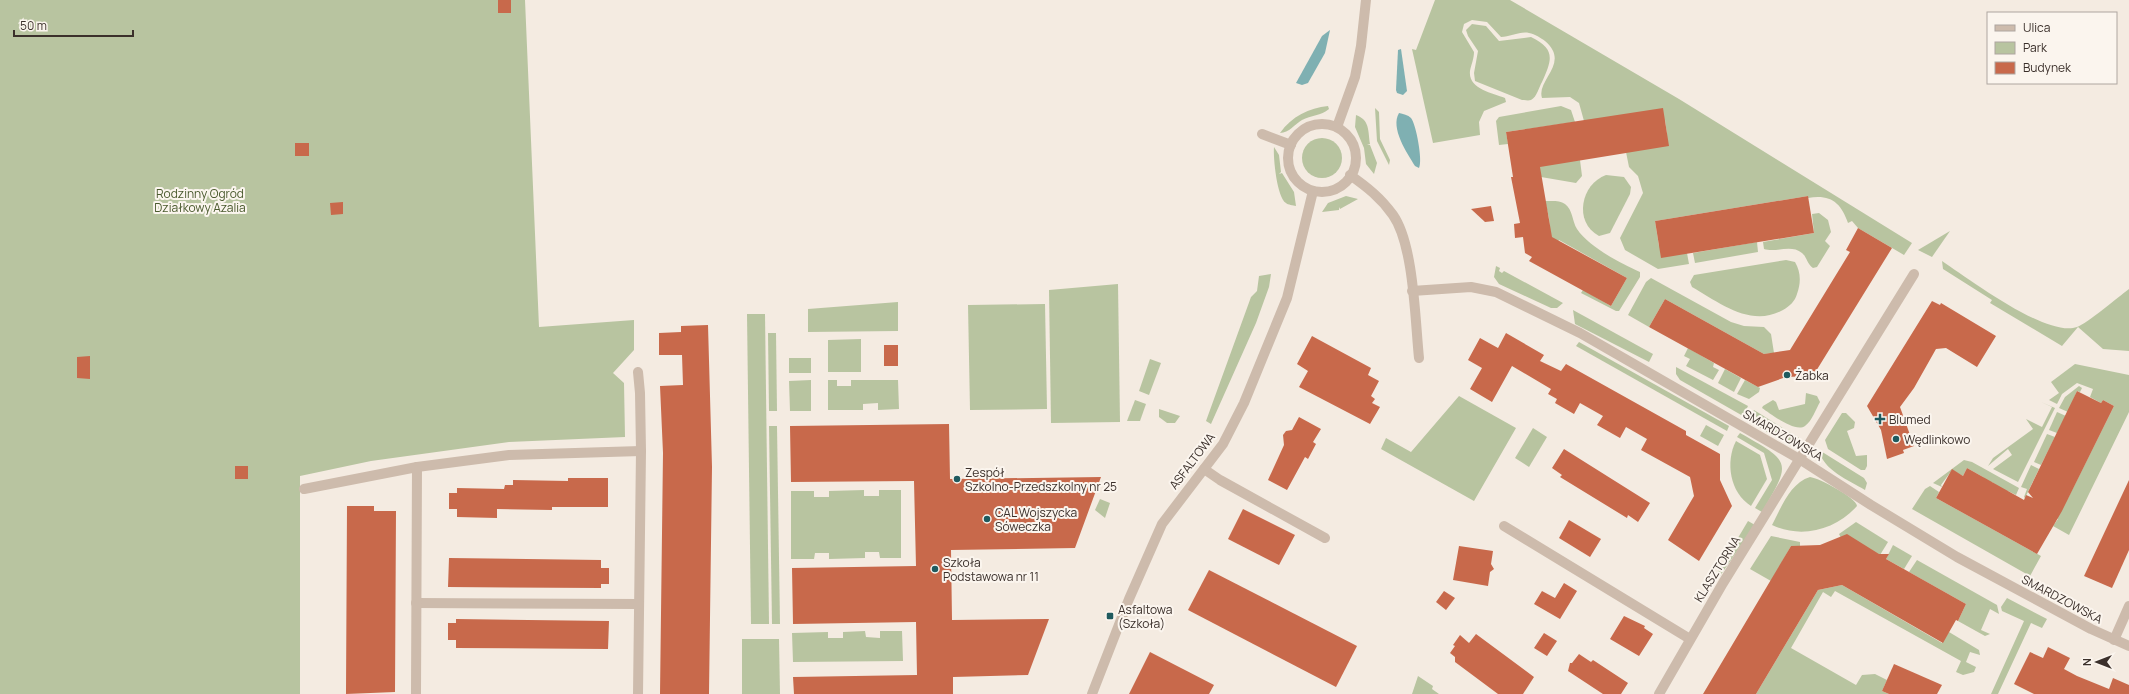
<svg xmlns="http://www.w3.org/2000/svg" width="2129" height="694" font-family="Manrope,sans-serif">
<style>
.green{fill:#b8c4a0}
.water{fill:#7fb0b2}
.building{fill:#c8694b}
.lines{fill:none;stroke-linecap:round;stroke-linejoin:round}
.minor{stroke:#cdbbac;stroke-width:10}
.poi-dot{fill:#1f5a5e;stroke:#fbf5ee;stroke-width:1.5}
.labels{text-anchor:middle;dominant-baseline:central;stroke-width:4;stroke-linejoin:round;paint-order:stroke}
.park-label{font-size:12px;fill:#4a5a2e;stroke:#fbf5ee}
.poi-label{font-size:12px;fill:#3b302b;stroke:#fbf5ee;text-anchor:start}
.street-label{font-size:12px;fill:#3b302b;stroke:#fbf5ee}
</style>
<rect width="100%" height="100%" fill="#f4ebe1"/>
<g class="green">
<polygon points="0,0 525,0 539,327 634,320 634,350 613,373 624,383 625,437 509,442 371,461 300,476 300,694 0,694"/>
<path d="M1435,0H1510L1679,99L1912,243L1904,255L1858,228L1852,221L1848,223C1841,203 1831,194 1808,198V196L1655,221L1659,246L1687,253L1689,264L1658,269L1625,250L1620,238L1643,193L1638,176L1629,167L1626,152L1667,134L1665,120L1584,121L1579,103L1570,97L1542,98C1536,80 1571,63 1545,41C1541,38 1535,34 1529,33C1520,31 1510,37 1501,37L1487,22L1472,20L1464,24L1462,32L1474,52C1474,59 1471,65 1470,71C1468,89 1492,93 1505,98L1506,102L1484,111L1479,122L1480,135L1433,143L1412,49L1416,50Z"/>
<path d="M1472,24L1486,26L1499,41L1531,37C1556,49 1552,60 1542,82C1539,87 1537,97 1531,100C1528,101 1525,100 1522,100L1475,81L1474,73L1478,51L1468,36L1466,30Z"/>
<path d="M1328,106L1329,109C1321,116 1311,115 1302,120C1295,124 1289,133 1280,133C1292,116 1309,108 1328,106Z"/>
<polygon points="1561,106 1571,110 1575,122 1506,132 1508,144 1499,145 1496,121 1499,117"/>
<polygon points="1375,108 1379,112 1380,139 1390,160 1389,165 1377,141"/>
<path d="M1356,115C1370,120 1368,131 1370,144L1367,145H1370L1377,163L1374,174L1366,164L1364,148L1355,127Z"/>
<circle cx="1322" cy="158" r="20"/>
<path d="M1274,147L1279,155L1281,172L1279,174L1282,173L1294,192L1296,206C1293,205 1288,205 1286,203C1277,198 1273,157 1274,147Z"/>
<polygon points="1580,160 1582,176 1576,183 1541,177 1537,165"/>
<path d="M1606,175L1624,177L1631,187L1630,194L1610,233L1599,236C1573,222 1581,184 1606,175Z"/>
<polygon points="1346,196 1358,199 1340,209 1339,207 1339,210 1322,212 1328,203"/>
<path d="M1545,201C1551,201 1560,200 1565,204C1573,210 1572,221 1577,229C1589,247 1620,263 1640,272V277L1619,311H1616L1581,293L1583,290L1611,306L1627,278L1559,240L1556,244L1551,241L1549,218Z"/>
<path d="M1819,213L1828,220L1831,232L1825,241L1830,246L1817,267L1813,268C1807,264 1807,257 1802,253C1791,244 1776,253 1764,249L1763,242L1814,233L1812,214Z"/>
<polygon points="1950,231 1932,257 1918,250"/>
<polygon points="1757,242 1758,252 1695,263 1693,253"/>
<path d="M1786,260L1795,262C1801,272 1801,283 1797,294C1795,301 1790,306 1783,310C1751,328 1720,303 1692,287L1690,282L1694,275Z"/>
<path d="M1942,261C1969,279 2047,338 2077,327C2088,323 2118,297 2129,289V351L2103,349L2078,327L2062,346L1990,303L1992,300L1943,269Z"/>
<polygon points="1496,266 1500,268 1499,271 1502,273 1504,271 1563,303 1557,308 1551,308 1499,284 1494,277"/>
<polygon points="1271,274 1269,287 1256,323 1211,424 1206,421 1251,297 1257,291 1259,276"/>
<polygon points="1651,278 1731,322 1744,326 1764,327 1771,334 1774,353 1764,354 1665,299 1649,327 1628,315 1646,282"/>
<polygon points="1118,284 1120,422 1051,423 1049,290"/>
<polygon points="898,302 898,331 808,332 808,309"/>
<polygon points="1045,304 1047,409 970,410 968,305"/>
<polygon points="1573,310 1653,354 1649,362 1575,324"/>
<polygon points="747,314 765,314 769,624 751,624"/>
<polygon points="768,333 776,333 777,411 769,411"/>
<polygon points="861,339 861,372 828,372 828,340"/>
<polygon points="1579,342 1729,426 1727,431 1576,346"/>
<polygon points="1688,348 1714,363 1713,367 1719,370 1713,380 1686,366 1690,359 1684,356"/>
<rect x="789" y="358" width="22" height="15"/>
<polygon points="1150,359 1161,363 1149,395 1139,391"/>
<polygon points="2075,364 2129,375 2129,412 2069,535 2053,526 2058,519 2053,516 2068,498 2114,406 2103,400 2101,403 2090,397 2093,389 2077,383 2062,394 2057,404 2049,400 2059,393 2051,382"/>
<polygon points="1676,367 1748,406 1743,416 1680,380 1676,374"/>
<polygon points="1725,369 1741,378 1734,392 1718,383"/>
<polygon points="811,380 811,411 790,411 789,381"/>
<polygon points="828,380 837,380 837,386 851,386 851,380 898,380 899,409 878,410 878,403 863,404 863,410 828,410"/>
<polygon points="1745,380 1760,388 1759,392 1749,399 1737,394"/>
<polygon points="2079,386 2082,388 2080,392 2077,391 2068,412 2059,408 2065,397"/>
<path d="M1806,393L1817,396L1820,402C1816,409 1812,421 1805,426C1795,433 1771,414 1762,408L1763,406L1773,400L1776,402L1779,410L1805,404Z"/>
<polygon points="1459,396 1516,428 1474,501 1381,449 1386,438 1411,452"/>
<polygon points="1135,400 1146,404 1140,421 1127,421"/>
<polygon points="2041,402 2055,408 2018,482 1993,469 2012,455 2008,449 1988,466 1993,458 2033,429 2026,419 2042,427 2052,407"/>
<polygon points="1159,409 1180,416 1175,423 1167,423 1159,417"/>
<path d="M1754,410L1799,438C1782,446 1763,429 1749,420Z"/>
<polygon points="2057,412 2066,416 2057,433 2049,430"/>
<polygon points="1842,413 1846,413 1855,422 1854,428 1847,431 1856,456 1867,455 1867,466 1865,470 1861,470 1828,449 1825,440"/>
<polygon points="1706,425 1724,435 1718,446 1700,436"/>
<polygon points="769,426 777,426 780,624 772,624"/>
<polygon points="1533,428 1547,437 1529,467 1515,458"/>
<path d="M1740,433C1791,462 1792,461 1762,512L1755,508L1772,480L1764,453L1737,437Z"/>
<polygon points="2047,434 2055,437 2041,465 2034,462"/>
<path d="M1736,441L1760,455L1767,479L1751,506C1730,493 1725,462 1736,441Z"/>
<path d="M1819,450L1864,478L1867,483L1865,490C1848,480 1823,470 1819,450Z"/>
<polygon points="1964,460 1972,462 2019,488 2016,495 2008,491 2006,493 1992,482 1990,484 1983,477 1967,468 1963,476 1952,470 1941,485 1942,487 1933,483"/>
<polygon points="2031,465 2039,469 2025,498 2024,497 2027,489 2021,487"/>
<path d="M1810,477C1819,478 1857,498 1857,506C1836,530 1801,539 1772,525C1781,508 1790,483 1810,477Z"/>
<polygon points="1930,486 1939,492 1936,498 2041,556 2030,576 1912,509 1925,489"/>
<polygon points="864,490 864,496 879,496 879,490 901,490 901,558 880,558 879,552 865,552 865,558 829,559 829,553 815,553 814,559 791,559 791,491 814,491 814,497 829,497 829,491"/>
<polygon points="1100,499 1110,503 1105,518 1095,510"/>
<polygon points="1748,521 1755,525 1720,576 1716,575"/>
<polygon points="1856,522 1888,542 1880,555 1841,538 1839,534"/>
<polygon points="1771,536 1800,542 1800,547 1791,546 1771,581 1750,569"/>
<polygon points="1893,545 1912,556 1904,569 1886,559"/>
<polygon points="1917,560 1997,605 1999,614 1990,609 1981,630 1990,634 1985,636 1958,621 1966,604 1909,572"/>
<polygon points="1842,585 1942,643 1949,632 1979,650 1980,655 1970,652 1966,662 1976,667 1974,672 1963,675 1956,672 1961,661 1835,591 1831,597 1823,592 1791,648 1856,685 1862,675 1875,674 1887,680 1882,691 1889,694 1756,694 1818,590"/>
<polygon points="2007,598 2047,619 2042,628 2031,623 1998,694 1991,694 2024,621 2002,611 2001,607"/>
<polygon points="865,631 866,637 880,638 880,631 902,631 903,661 793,662 792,633 828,632 828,638 843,638 843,632"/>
<polygon points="742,639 779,639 780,694 742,694"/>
<polygon points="1418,676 1433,686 1432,689 1439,694 1412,694"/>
</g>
<g class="water">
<polygon points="1330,30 1325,53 1308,83 1302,85 1296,83 1322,36"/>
<polygon points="1401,49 1407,91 1403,95 1397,93 1396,90 1398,50"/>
<path d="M1399,113C1403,114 1408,115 1411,118C1416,124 1423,161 1419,168L1415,166C1407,153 1390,128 1399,113Z"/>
</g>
<g class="building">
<rect x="498" y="0" width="13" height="13"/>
<polygon points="1663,108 1669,146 1540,167 1552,237 1627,278 1611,306 1529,261 1532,257 1525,253 1523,237 1515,238 1514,224 1520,223 1511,177 1513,177 1506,132"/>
<rect x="295" y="143" width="14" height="13"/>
<polygon points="1808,196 1814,233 1661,258 1655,221"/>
<polygon points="343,202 343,214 331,215 330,203"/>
<polygon points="1491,206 1494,221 1485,222 1471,209"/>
<polygon points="1858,228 1892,248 1813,376 1786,377 1758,387 1649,327 1665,299 1764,354 1790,350 1850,252 1846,250"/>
<polygon points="1932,301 1940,305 1941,303 1996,336 1977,367 1946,348 1936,349 1914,388 1900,407 1914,446 1903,450 1904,453 1887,459 1881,430 1867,406"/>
<polygon points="708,325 712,467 709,694 660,694 663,453 660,386 683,385 682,355 659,355 659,333 681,332 681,326"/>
<polygon points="1506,333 1544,355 1540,361 1561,371 1566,364 1686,431 1686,435 1720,454 1720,480 1732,506 1699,561 1668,540 1694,496 1690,477 1641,450 1647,439 1626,427 1620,438 1597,425 1603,416 1580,403 1574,414 1555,403 1557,399 1548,394 1551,389 1512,366 1492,402 1470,389 1482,368 1468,360 1480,338 1498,348"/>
<polygon points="1312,336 1371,368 1368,375 1379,381 1371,396 1375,399 1372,403 1380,407 1370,424 1299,387 1308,371 1297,364"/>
<rect x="884" y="345" width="14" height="21"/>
<polygon points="90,356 90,379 77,378 77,357"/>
<polygon points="2077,391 2101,403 2103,400 2114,406 2062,511 2037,554 1936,498 1952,469 1963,476 1967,468 2024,500 2026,495 2033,498 2028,492"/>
<polygon points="1299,417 1321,429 1313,442 1316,444 1308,459 1305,457 1287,490 1268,480 1284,445 1283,435 1286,431 1292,430"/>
<polygon points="949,424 950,479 1101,477 1075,548 951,550 952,620 1049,619 1028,675 953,677 953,694 794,694 793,677 917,675 916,622 793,624 792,568 916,566 914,481 791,482 790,426"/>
<polygon points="1564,449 1650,503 1638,522 1628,515 1627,518 1560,477 1562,475 1552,468"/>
<rect x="235" y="466" width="13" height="13"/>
<polygon points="568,478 608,478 608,507 552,507 552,510 497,509 497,518 457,517 457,509 449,509 449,493 457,493 457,488 504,489 505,485 513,485 513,480 568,481"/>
<polygon points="2129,480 2129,550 2112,588 2084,576"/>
<polygon points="347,506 374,506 374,511 396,511 395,692 346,694"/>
<polygon points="1243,509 1295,535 1279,565 1228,539"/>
<polygon points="1569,520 1601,539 1590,557 1559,538"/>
<polygon points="1847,534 1879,554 1889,554 1886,559 1966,604 1958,621 1956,620 1943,643 1842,585 1818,590 1756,694 1703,694 1791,546 1820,545"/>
<polygon points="1459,546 1493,551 1491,564 1494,569 1490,572 1488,586 1453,580"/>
<polygon points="449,558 601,560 601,568 609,568 609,584 601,584 601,588 448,587"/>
<polygon points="1209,570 1357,646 1336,687 1188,610"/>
<polygon points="1564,583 1577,591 1560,619 1534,604 1542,591 1555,598"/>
<polygon points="1444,591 1455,598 1446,610 1436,602"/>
<polygon points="1624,616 1645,626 1644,628 1653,634 1639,656 1610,639"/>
<polygon points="456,619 609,621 608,649 456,648 456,640 448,640 448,623 456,623"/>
<polygon points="1544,633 1557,641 1547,656 1534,648"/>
<polygon points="1476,634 1534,677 1523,694 1498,694 1455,662 1455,657 1450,653 1455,646 1453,645 1460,635 1469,643"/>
<polygon points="2048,647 2070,658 2064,669 2077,676 2109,689 2113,678 2129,685 2129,694 2034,694 2014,684 2030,652 2043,658"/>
<polygon points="1150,652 1214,685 1209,694 1129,694"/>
<polygon points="1579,654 1591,662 1593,660 1628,683 1621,694 1603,694 1568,671 1570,663 1572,663"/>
<polygon points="1894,664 1942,685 1937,694 1889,694 1882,691"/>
</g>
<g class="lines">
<g class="minor">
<circle cx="1322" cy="158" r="34"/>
<polyline points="1337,127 1355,77 1361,46 1366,0"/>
<polyline points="1262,134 1291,145"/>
<path d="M1350,175C1367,187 1381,198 1393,215C1414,245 1415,320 1419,358"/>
<polyline points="1412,291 1471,287 1496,292 1580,333 1801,460 1871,505 1957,557 2091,629 2129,646"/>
<polyline points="638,372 640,393 641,451 638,694"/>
<polyline points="1204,469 1220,480 1325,538"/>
<polyline points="304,489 417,467 509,455 641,451"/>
<polyline points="1504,526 1690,639"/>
<polyline points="416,603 639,604"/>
<polyline points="2114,640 2129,606"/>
<polyline points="416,694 417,467"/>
<polyline points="1092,694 1129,599 1162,524 1223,444 1244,403 1287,298 1313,191"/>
<polyline points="1659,694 1723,583 1914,274"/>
</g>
</g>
<g class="poi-dot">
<circle cx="1787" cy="375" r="4"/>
<path d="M1878 413h4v4h4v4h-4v4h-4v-4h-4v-4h4z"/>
<circle cx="1896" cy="439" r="4"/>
<circle cx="957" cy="479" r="4"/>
<circle cx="987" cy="519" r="4"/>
<circle cx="935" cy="569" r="4"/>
<rect x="1106" y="612" width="8" height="8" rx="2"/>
</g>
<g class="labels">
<g class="park-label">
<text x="200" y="193">Rodzinny Ogród<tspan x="200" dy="14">Działkowy Azalia</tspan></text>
</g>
<g class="poi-label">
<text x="1795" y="375">Żabka</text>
<text x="1889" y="419">Blumed</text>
<text x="1904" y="439">Wędlinkowo</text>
<text x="965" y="472">Zespół<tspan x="965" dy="14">Szkolno-Przedszkolny nr 25</tspan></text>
<text x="995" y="512">CAL Wojszycka<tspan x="995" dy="14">Sóweczka</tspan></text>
<text x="943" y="562">Szkoła<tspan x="943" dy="14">Podstawowa nr 11</tspan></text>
<text x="1118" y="609">Asfaltowa<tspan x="1118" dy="14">(Szkoła)</tspan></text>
</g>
<g class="street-label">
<text transform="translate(1783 435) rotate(30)">SMARDZOWSKA</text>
<text transform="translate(1192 461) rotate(-53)">ASFALTOWA</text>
<text transform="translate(1717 569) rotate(-58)">KLASZTORNA</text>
<text transform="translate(2062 599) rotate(28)">SMARDZOWSKA</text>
</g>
</g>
<rect x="1987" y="12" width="130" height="72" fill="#fbf5ee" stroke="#aea6a0"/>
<rect x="1995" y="25" width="20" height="6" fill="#cdbbac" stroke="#aea6a0"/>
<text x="2023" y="32" font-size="12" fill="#3b302b">Ulica</text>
<rect x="1995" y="42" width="20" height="12" fill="#b8c4a0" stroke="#aea6a0"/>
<text x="2023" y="52" font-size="12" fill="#3b302b">Park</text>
<rect x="1995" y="62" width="20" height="12" fill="#c8694b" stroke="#aea6a0"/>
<text x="2023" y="72" font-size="12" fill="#3b302b">Budynek</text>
<g transform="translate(2097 662) rotate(270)" stroke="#fbf5ee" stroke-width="3" paint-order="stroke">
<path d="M0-3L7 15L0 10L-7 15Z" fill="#3b302b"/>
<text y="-6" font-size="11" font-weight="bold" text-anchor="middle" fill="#3b302b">N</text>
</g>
<path d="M14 30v6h119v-6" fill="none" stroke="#3b302b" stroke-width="2"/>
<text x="20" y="30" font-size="12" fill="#3b302b" stroke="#fbf5ee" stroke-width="3" paint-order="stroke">50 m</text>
</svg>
